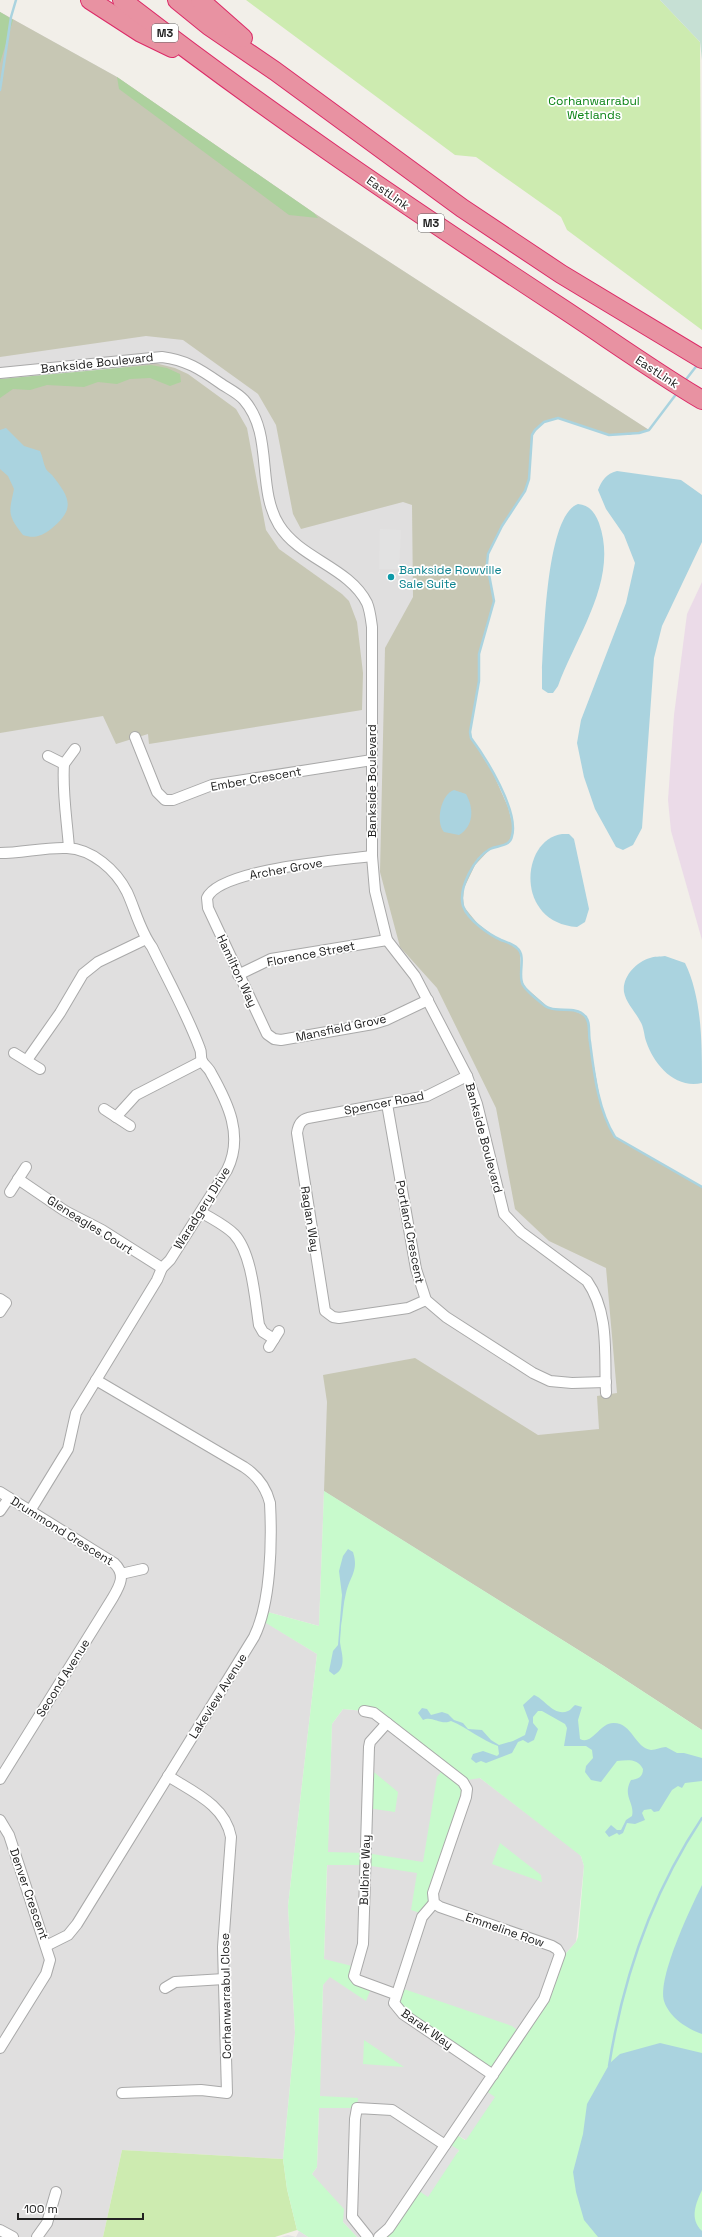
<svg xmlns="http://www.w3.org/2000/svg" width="702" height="2237" font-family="'Space Grotesk',sans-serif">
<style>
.residential{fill:#e0dfdf}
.industrial{fill:#ebdbe8}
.construction{fill:#c7c7b4}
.grass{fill:#cdebb0}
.forest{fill:#add19e}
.wetland{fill:#c6e0d4}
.park{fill:#c8facc;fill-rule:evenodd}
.parking{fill:#e2e2e2}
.water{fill:#aad3df}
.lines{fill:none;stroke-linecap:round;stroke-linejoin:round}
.stream{stroke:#aad3df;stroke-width:2.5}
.minor-casing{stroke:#a9a9a9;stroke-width:12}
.motorway-casing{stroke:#dc2a67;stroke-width:20}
.minor{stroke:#fff;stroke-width:10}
.motorway{stroke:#e892a2;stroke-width:18}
.culture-dot{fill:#0f9aa8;stroke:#fff;stroke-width:1.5}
.labels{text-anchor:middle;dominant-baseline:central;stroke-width:3.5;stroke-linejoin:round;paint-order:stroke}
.shield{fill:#fff;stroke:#646464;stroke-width:1}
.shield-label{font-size:11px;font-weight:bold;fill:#222}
.park-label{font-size:12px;fill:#0c8416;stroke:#fff}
.street-label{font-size:12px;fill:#222;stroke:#fff}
.culture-label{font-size:12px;fill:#0d838f;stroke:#fff;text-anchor:start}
</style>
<rect width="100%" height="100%" fill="#f2efe9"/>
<g class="residential">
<polygon points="0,12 117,77 314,213 649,430 628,435 609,435 558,418 544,422 532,435 529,479 525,491 502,525 488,554 487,564 494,601 479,654 479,681 470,732 471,738 493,773 508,807 513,826 512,836 507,844 490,849 475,865 464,888 463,898 464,907 477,923 495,937 517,947 520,951 521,979 525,987 549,1008 572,1010 586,1016 588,1020 589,1039 601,1105 610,1129 615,1137 702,1187 702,1730 604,1666 324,1492 319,1626 264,1611 262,1620 317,1654 288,1906 295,2033 283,2159 122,2150 103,2237 0,2237"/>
<polygon points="343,1709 364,1711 480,1778 576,1851 581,1856 584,1866 576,1942 559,1961 547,1993 379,2237 357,2237 343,2222 312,2174 317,2167 332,1724"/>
</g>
<polygon class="industrial" points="702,582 702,940 671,831 668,800 674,715 687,614"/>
<g class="construction">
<polygon points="0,12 117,77 314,213 649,430 628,435 609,435 558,418 544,422 532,435 529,479 525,491 502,525 488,554 487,564 494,601 479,654 479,681 470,732 471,738 493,773 508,807 513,826 512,836 507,844 490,849 475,865 464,888 463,898 464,907 477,923 495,937 517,947 520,951 521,979 525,987 549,1008 572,1010 586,1016 588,1020 589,1039 601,1105 610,1129 615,1137 702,1187 702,1730 604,1666 324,1491 327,1402 323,1375 415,1358 538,1435 599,1429 597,1396 617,1393 606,1268 549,1241 515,1209 496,1108 437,988 400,947 380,872 385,648 413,597 412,505 403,502 301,529 293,514 276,425 258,394 183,340 146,336 0,357"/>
<polygon points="155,363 175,368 188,374 236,409 247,428 266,530 279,549 342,594 349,601 357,622 363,673 362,710 149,744 148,734 116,744 103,716 0,733 0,384"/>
</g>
<g class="grass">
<polygon points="246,0 660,0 700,42 702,330 567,230 561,217 476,157 455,155"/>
<polygon points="122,2150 283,2159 287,2189 297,2230 275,2237 103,2237"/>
</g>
<g class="forest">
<polygon points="0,12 13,20 0,63"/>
<polygon points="117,77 314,213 318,218 289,215 119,89"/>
<polygon points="151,365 167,368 180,374 181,382 170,386 150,378 130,379 117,384 98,382 84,387 47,385 30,390 13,389 0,398 0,379"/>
</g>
<polygon class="wetland" points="660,0 702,0 702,60 700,42"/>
<g class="park">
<path d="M324,1491L604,1666L702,1730V2237H379L416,2189L459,2151L447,2143L454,2133L465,2140L483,2089L493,2075L399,2011L398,1987L512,2026L521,2033L559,1961L576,1942L578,1937L584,1866L581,1856L480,1778L461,1781L465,1785L433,1893L423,1914L411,1910L417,1873L365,1865H327L324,1959L356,1967L355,1971L372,1986L366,2001L330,1977L323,1985L320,2096L358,2098L357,2108H319L317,2167L312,2174L344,2209L343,2222L357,2237H308L297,2230L287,2189L283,2159L295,2033L288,1906L317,1654L261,1620L264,1611L319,1626ZM343,1709L364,1711L444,1768L437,1777L423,1862L366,1853L328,1852L332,1724Z"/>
<polygon points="369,1768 398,1792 395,1812 367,1808"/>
<polygon points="500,1843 541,1875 542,1882 492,1864"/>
<polygon points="364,2040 404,2067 363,2064"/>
</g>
<g class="parking">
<polygon points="380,529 401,530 399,569 379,569"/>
<polygon points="486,2091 495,2097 466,2140 457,2135"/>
<polygon points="451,2145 459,2150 428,2197 419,2191"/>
<polygon points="299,2231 308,2237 281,2237 288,2235 296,2237"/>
</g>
<g class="water">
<path d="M6,428L24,446L40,451C43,457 43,463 46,469C47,471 50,473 52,475C69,497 77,508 51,529C42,536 34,539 23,535C7,514 9,513 14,489L8,476L0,469V430Z"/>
<path d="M617,471L681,480L702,495V542L662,626L654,658L642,828L633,845L623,850L616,847L595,809L584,777L577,743L581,720L626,603L635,563L624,535L606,509L598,490C602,480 606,474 617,471Z"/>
<path d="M578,504C590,505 595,513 599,523C619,579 577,634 558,686L553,693H548L542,689V670C544,638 546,515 578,504Z"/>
<path d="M454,790L466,794C474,808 474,826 459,835L444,832C435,822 441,794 454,790Z"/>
<path d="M562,834H569L574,839L589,909L585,922L577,927C515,923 520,840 562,834Z"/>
<path d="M665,956L685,963C702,998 702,1043 702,1083C675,1089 654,1065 646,1041C644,1035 644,1027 640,1021C635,1011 626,1003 624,992C622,977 636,962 650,958C654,956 660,957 665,956Z"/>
<path d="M348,1549L353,1552C359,1571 350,1576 346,1593C343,1604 343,1615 341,1626C341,1631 340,1637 340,1642C341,1652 348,1668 334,1675L329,1671L333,1651L338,1645L342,1595L339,1571L343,1556Z"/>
<path d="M534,1695C545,1699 554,1717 568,1711C571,1710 572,1707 575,1705L582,1707L578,1720L580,1739C592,1746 600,1722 614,1723C632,1723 635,1748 651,1750C656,1750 661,1747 666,1747L677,1753H684L702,1758V1781L685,1783L682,1788L678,1786L672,1790L659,1811L654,1812L651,1809L644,1810L642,1813L645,1820L635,1824L627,1823L623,1833L619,1835L617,1833L609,1837L605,1832L611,1825L617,1830H621L626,1820L632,1816C635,1803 622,1796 631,1780C638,1779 643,1777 643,1769C638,1758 627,1760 617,1761L601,1782L591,1780L585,1772L586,1766L593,1758L592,1750L586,1746H564L567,1728L565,1724L542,1711H538L533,1717V1723L538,1729L534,1740L528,1743L523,1740L518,1742L512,1753L486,1763L481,1761L476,1763L471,1759L473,1754L483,1751L497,1756L499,1754L498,1746C481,1740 468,1728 451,1721C441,1726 432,1715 423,1720L418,1713L422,1708L427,1709L431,1715L442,1712L448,1714L454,1720L463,1723L468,1729L482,1730L491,1740L499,1745L513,1741L525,1735L529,1721L523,1705Z"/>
<path d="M702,1885V2034C687,2029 669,2017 664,2001C657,1978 691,1907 702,1885Z"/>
<path d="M660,2043L702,2053V2190C696,2203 689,2219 702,2231V2237H598L584,2220L576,2192L573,2172L583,2134L587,2104L610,2063L620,2054Z"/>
</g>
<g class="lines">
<g class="stream">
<polyline points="0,90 11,17 16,0"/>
<polyline points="684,382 698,364"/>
<path d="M677,393L649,430L639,433L609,435L558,418L544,422L535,430L532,435L529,479L525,491L502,526L488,554L487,564L494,601L479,654V681L470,732L471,738C486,758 519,811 512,836C510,847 498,845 490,849C474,858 458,888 463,906C468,920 488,934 501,940C506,942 513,944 517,948C527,956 517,975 523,985C527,992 539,1001 545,1006C557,1014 575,1005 585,1016C591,1022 588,1033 590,1042C594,1073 598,1110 615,1137L702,1187"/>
<path d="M609,2066C623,1977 652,1893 702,1818"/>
</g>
<g class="minor-casing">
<g id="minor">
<path d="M0,373L162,357C186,360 200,369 220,383C227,388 238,393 244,400C274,434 256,488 279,525C300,559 349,567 367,603C370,610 371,620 372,627V856L375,891L387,940L415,976L467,1076L477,1104L504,1214L521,1232L587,1281C610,1314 604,1355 606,1393"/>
<polyline points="135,737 157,792 165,800 173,800 212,785 372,760"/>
<polyline points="48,756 64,764 75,749"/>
<path d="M64,764C62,792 67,820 69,848"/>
<path d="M0,853C22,853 45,847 67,848C92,849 116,870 127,892C135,909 140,931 152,947C168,980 187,1014 200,1049C202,1053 200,1057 202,1061C204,1065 209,1068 211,1073C228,1103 244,1136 227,1170L170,1260L162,1268L157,1280L76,1413L68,1449L30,1511"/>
<path d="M372,856C341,860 219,869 207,898L208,908L267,1034L274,1039L281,1040L373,1024L386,1020L428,1000"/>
<polyline points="238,975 271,959 387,940"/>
<polyline points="14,1053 40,1069"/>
<polyline points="27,1060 60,1013 83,974 98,962 146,939"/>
<polyline points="387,1104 416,1269 426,1300 446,1317 533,1373 550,1381 572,1383 606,1382"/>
<polyline points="104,1109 130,1126"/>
<polyline points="116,1117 136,1095 202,1061"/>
<polyline points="18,1179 65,1211 102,1230 162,1268"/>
<polyline points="10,1192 26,1167"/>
<path d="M201,1212C212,1219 225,1225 234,1234C252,1253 255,1299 259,1325L263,1332L274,1339"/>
<polyline points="0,1299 6,1303 0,1312"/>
<path d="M426,1300L408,1308L339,1318L333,1317L325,1311L297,1133C298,1126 300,1120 308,1118L427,1096L467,1076"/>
<polyline points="269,1347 279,1331"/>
<path d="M0,1492L114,1563C127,1575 119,1587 112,1599L0,1779"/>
<polyline points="0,1511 9,1498"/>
<polyline points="121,1574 143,1569"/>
<polyline points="364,1711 374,1713 387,1723 463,1782 467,1789 466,1797 433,1893 434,1903 440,1907 552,1946 557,1949 560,1954 544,1999 389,2228 379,2237"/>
<polyline points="387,1723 370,1742 369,1747 363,1944 354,1976 357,1980 395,1994"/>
<polyline points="0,1820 9,1835 50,1960 46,1974 0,2048"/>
<polyline points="434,1903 422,1917 394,2003 403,2014 493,2075"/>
<path d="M46,1946L68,1935L77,1924L254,1637C271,1603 272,1542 270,1503C266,1487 258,1476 244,1467L96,1380"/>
<polyline points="165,1988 175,1982 224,1979"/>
<path d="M122,2093L201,2090L227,2093L223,1947L231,1837C225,1805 193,1792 168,1776"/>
<polyline points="0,2230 13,2237"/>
<polyline points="37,2237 47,2223 56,2192"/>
<polyline points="368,2237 352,2217 355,2119 357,2108 392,2110 445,2145"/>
</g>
</g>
<g class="motorway-casing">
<g id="motorway">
<polyline points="90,0 141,33 172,48"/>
<path d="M122,0C260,107 405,205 551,301C602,334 650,369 702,400"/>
<polyline points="177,0 209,26 275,71 462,208 561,274 702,359"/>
<polyline points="200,0 243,38"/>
</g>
</g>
<use href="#minor" class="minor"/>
<use href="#motorway" class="motorway"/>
</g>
<circle class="culture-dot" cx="391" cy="577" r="4"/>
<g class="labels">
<g class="shield">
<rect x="152" y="24" width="26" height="18" rx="3"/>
<rect x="418" y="214" width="26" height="18" rx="3"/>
</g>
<g class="shield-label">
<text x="165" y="33">M3</text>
<text x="431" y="223">M3</text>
</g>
<g class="park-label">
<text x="594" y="101">Corhanwarrabul<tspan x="594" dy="14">Wetlands</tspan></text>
</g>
<g class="street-label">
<text transform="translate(388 193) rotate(35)">EastLink</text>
<text transform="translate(97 363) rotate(-6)">Bankside Boulevard</text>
<text transform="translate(657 372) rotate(33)">EastLink</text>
<text transform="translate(256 779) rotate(-10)">Ember Crescent</text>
<text transform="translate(372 781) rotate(-90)">Bankside Boulevard</text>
<text transform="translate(286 869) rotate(-10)">Archer Grove</text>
<text transform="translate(311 954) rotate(-11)">Florence Street</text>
<text transform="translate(237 971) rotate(65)">Hamilton Way</text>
<text transform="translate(341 1028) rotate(-12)">Mansfield Grove</text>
<text transform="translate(384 1103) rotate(-11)">Spencer Road</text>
<text transform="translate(484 1138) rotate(75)">Bankside Boulevard</text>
<text transform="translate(202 1208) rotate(-58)">Waradgery Drive</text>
<text transform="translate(310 1219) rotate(81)">Raglan Way</text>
<text transform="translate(90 1225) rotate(32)">Gleneagles Court</text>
<text transform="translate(410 1232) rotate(79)">Portland Crescent</text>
<text transform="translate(62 1531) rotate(32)">Drummond Crescent</text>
<text transform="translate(63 1678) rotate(-58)">Second Avenue</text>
<text transform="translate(218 1696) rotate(-58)">Lakeview Avenue</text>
<text transform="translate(365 1870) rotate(-88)">Bulbine Way</text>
<text transform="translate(29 1894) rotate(71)">Denver Crescent</text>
<text transform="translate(505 1930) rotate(19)">Emmeline Row</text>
<text transform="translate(226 1996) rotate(-91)">Corhanwarrabul Close</text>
<text transform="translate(427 2029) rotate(35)">Barak Way</text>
</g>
<g class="culture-label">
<text x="399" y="570">Bankside Rowville<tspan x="399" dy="14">Sale Suite</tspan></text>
</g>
</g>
<path d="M18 2213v6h125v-6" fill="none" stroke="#222222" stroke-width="2"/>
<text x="24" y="2213" font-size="12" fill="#222222" stroke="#ffffff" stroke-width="3" paint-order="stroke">100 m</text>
</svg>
